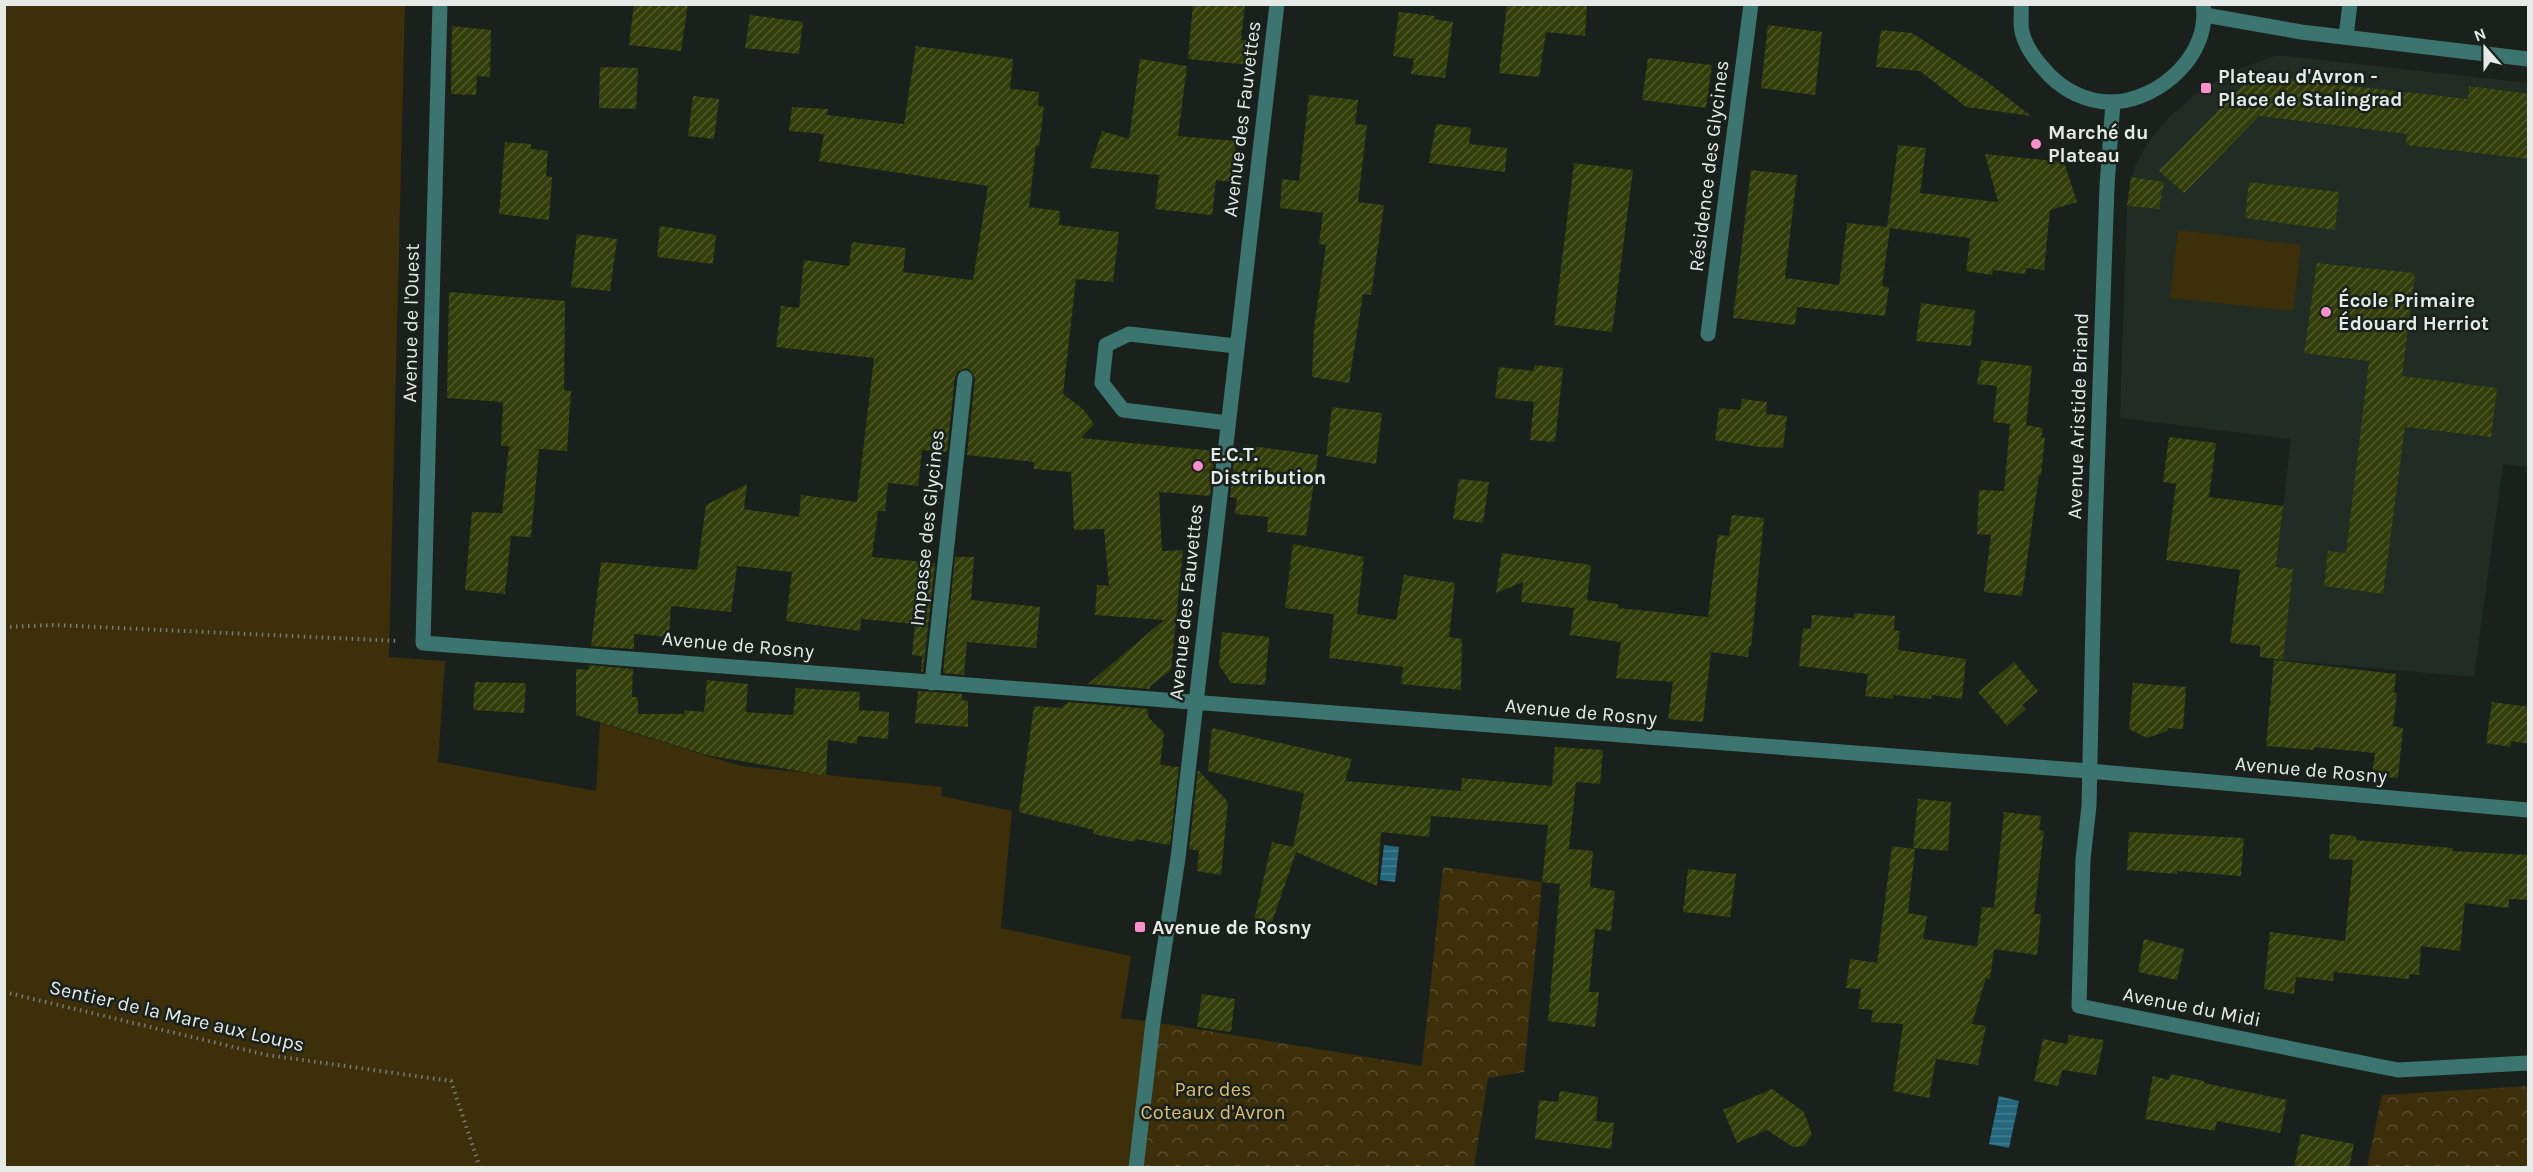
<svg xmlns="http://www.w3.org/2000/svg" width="2533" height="1172" font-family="Karla,sans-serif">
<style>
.built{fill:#202c24}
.green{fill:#3d2f0a}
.forest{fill:url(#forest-crowns)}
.water{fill:url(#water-rules)}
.building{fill:url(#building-hatch)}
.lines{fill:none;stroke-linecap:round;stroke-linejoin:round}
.path{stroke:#767c78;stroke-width:4;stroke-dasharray:1.5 4.5;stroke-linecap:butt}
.minor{stroke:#3c7570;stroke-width:15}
.poi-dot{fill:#f790cd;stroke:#1a211c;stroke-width:2}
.labels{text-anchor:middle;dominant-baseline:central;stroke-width:5;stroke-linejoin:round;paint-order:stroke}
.poi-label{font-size:20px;font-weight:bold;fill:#e5eae7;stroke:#1a211c;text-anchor:start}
.street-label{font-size:20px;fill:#e5eae7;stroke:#1a211c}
.park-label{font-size:20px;fill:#debd6f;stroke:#1a211c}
</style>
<defs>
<pattern id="forest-crowns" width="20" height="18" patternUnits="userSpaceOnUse" patternTransform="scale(1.5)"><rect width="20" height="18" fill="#3d2f0a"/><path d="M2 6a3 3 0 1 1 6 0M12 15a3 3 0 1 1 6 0" fill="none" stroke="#594d2e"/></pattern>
<pattern id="water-rules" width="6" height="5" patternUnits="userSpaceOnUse" patternTransform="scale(1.5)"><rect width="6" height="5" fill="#24677c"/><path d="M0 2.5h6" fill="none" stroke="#447d8f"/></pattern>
<pattern id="building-hatch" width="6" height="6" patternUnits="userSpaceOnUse" patternTransform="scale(1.5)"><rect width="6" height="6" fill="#333d09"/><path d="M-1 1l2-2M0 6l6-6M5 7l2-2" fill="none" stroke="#50592d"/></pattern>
</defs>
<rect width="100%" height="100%" fill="#1a211c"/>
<polygon class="built" points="2278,55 2528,83 2528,467 2503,464 2474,677 2283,660 2293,569 2276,567 2291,439 2120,418 2127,206 2131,178 2138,160 2148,142 2167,119 2197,93 2235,70"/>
<g class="green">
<polygon points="5,5 405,5 389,657 445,661 438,762 596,791 600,723 741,766 942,787 941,796 1012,811 1001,928 1131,956 1121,1018 1153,1022 1136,1167 5,1168"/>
<polygon points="2178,230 2301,245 2293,311 2170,298"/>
</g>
<g class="forest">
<polygon points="1443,867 1542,882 1524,1072 1488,1078 1474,1167 1136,1168 1153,1022 1422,1066"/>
<polygon points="2528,1086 2528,1167 2367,1167 2382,1095"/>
</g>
<g class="water">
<polygon points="1384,845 1399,847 1395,882 1380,880"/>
<polygon points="1999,1096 2019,1101 2009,1148 1989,1144"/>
</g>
<g class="building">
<polygon points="634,4 688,4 681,51 629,45"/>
<polygon points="1193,4 1245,4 1241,40 1253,41 1250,65 1188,59"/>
<polygon points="1507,4 1587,4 1585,36 1546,32 1539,77 1499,73"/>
<polygon points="1399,12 1435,16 1434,19 1453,22 1445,78 1411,74 1414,59 1393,56"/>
<polygon points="750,15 803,22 799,54 745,48"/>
<polygon points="1768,25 1822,32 1815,95 1761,88"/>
<polygon points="452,26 491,30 490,77 477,76 476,95 451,94"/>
<polygon points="1881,30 1912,33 1985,80 2031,116 1966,107 1920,71 1876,67"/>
<polygon points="916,46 1013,59 1010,89 1039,92 1038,106 1044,106 1039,146 1036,146 1029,207 1060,211 1059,225 1119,232 1113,282 1076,279 1063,394 1083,409 1094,424 1081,438 1215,451 1210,496 1159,492 1162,551 1183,550 1171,670 1150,686 1150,689 1088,684 1164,620 1095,615 1097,585 1109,586 1104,529 1074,530 1071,472 1034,469 1034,462 967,455 975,379 971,371 965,368 958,372 955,377 947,452 922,450 918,486 888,483 885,511 878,511 872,557 935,563 923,672 921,671 922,656 912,655 915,624 861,619 860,631 786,621 792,572 737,566 731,612 671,606 669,637 634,634 634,649 591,646 601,562 697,570 706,505 747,484 744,509 799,517 801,495 857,502 874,358 776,347 781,306 799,308 804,260 849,266 852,242 906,248 903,272 973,280 988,186 819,161 824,134 789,131 792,107 828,109 827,115 904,124"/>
<polygon points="1648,58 1712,65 1706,108 1642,100"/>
<polygon points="1140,59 1187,66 1178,136 1236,141 1232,182 1216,180 1212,215 1155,209 1159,175 1090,168 1102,131 1129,139"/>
<polygon points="600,67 638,68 636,109 599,108"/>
<polygon points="2253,75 2468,99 2469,86 2529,94 2529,159 2406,145 2407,134 2259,116 2184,193 2159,171"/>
<polygon points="1309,95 1358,100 1355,124 1367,125 1358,202 1384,205 1371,295 1363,294 1349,383 1312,377 1314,329 1326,245 1319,244 1323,213 1280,208 1282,179 1299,181"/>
<polygon points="693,96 719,99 714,139 688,136"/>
<polygon points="1436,124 1471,128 1469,144 1507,148 1505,172 1429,163"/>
<polygon points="505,142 531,144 531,149 548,151 546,176 552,177 549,220 499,214"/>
<polygon points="1898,145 1926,148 1920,193 1998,202 1985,154 2064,162 2077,202 2050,210 2044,270 2026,268 2025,274 1993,270 1992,275 1966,271 1970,238 1890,228 1882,286 1889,287 1885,316 1797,307 1795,325 1733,318 1751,170 1797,175 1785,278 1839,285 1847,223 1887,227"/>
<polygon points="1574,163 1633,170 1612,332 1554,325"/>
<polygon points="2131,177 2164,182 2159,209 2127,206"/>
<polygon points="2249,182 2339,192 2335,230 2245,218"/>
<polygon points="660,226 716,235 713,264 657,257"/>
<polygon points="577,234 617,239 610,291 571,287"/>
<polygon points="2317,263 2415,273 2402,376 2497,388 2491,437 2405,427 2383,594 2324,586 2328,551 2346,553 2369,361 2304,353"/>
<polygon points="449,292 565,301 564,390 571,391 567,451 539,449 531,537 511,536 505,594 465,590 472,512 502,513 509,446 501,446 503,402 447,398"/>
<polygon points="1921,303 1975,310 1971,346 1916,341"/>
<polygon points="1981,360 2032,366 2026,425 2043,428 2041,437 2045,438 2041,475 2039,475 2022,596 1984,592 1991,535 1977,534 1979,490 2004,491 2010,424 1993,422 1997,386 1977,384"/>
<polygon points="1535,365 1563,368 1555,442 1530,440 1534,402 1495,398 1499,367 1533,371"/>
<polygon points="1742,399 1767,402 1766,414 1787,416 1783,448 1760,447 1715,440 1719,408 1740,410"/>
<polygon points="1332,407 1382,413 1376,464 1326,456"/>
<polygon points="2169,437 2216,443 2209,497 2283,506 2276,567 2293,569 2283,660 2260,657 2260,646 2230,643 2240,570 2166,560 2176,484 2163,482"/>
<polygon points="1244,445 1318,455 1306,536 1267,532 1268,517 1235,514 1237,498 1230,497 1235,452 1243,453"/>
<polygon points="1459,479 1489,482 1483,523 1453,519"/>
<polygon points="1732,515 1764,518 1751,647 1749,647 1748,657 1711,652 1703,722 1668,719 1673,682 1616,678 1621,642 1570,635 1574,608 1521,602 1523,582 1496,593 1502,553 1591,565 1587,600 1618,604 1618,608 1708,617 1718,535 1729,536"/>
<polygon points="1293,544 1364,557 1357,614 1396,620 1404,575 1455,583 1449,637 1462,639 1461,690 1401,684 1403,667 1329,658 1334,614 1285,608"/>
<polygon points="955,557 974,557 971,600 1040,607 1036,648 967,642 964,675 943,673"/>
<polygon points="1854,613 1895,616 1894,630 1900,631 1898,650 1966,659 1962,699 1932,695 1931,699 1893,695 1893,699 1865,696 1868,674 1799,666 1803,628 1811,629 1812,615 1854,618"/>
<polygon points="1222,632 1269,637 1265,685 1231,683 1219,665"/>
<polygon points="2274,660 2396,674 2394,693 2397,693 2393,726 2403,728 2398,778 2372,776 2375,753 2314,747 2314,750 2266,746"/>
<polygon points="2014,662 2038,691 2022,705 2026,709 2007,726 1978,692"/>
<polygon points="589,665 633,669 632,697 638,697 638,714 684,714 685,710 704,712 707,680 748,684 746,712 793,715 796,688 860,692 859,710 889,712 888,739 858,736 857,744 828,740 826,776 707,755 576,715 576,669 588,670"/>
<polygon points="475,682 526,683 524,713 473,710"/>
<polygon points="2133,683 2186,687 2183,729 2168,728 2167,731 2147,738 2129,729"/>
<polygon points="918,691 962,694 962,700 968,701 968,727 915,723"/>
<polygon points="1068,702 1148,709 1148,717 1164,733 1160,765 1179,767 1170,845 1136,839 1135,842 1093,834 1094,830 1019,812 1034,706 1061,708"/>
<polygon points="2492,702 2529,707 2529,744 2512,741 2510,747 2486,743"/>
<polygon points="1212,728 1352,759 1345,781 1461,791 1462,778 1552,786 1555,747 1603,750 1600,784 1576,782 1569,849 1593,851 1590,887 1615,891 1611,931 1595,929 1589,992 1599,992 1595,1027 1548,1021 1560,884 1542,882 1548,825 1431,816 1429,837 1381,832 1377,886 1296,852 1271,925 1254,920 1272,842 1293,847 1304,793 1208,771"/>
<polygon points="1198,770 1228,802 1221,875 1197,871 1199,851 1189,849"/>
<polygon points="1918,799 1951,802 1948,851 1913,848"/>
<polygon points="2004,812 2041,816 2039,830 2044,831 2034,914 2041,914 2037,955 1977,947 1982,907 1994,908"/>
<polygon points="2129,832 2244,838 2241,876 2177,871 2177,874 2127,870"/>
<polygon points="2330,834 2356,836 2356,840 2453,848 2452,851 2529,855 2529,900 2509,899 2509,908 2465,903 2460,951 2421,946 2419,975 2409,974 2409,979 2334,972 2333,981 2296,977 2294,994 2264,989 2270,932 2345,941 2353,860 2329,859"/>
<polygon points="1892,846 1915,849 1908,913 1927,916 1923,939 1994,949 1990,979 1986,978 1972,1024 1986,1026 1978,1065 1936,1059 1929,1098 1893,1091 1903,1024 1871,1022 1873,1010 1858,1009 1861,989 1846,988 1850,959 1877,963"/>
<polygon points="1688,869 1736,874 1730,917 1683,912"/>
<polygon points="2144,939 2184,949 2177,980 2138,972"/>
<polygon points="1202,994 1235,999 1231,1032 1197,1027"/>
<polygon points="2069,1035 2104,1040 2096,1075 2062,1070 2058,1086 2034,1081 2043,1039 2067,1044"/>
<polygon points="2171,1074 2204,1081 2204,1083 2287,1100 2280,1133 2217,1121 2215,1131 2145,1119 2153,1076 2169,1080"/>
<polygon points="1772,1089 1804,1112 1812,1135 1804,1146 1793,1147 1767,1130 1737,1143 1723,1110"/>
<polygon points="1560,1091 1598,1097 1596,1121 1614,1123 1611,1149 1535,1139 1539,1100 1558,1102"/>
<polygon points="2301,1134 2354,1144 2349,1167 2294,1167"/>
</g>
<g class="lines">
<g class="path">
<polyline points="4,627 54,625 399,641"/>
<polyline points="4,992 267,1055 451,1081 480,1168"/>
</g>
<g class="minor">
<polyline points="440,4 423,643 2089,771 2528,810"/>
<path d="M2021,4C2022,13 2020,24 2022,32C2025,45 2034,58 2043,68C2060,89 2086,103 2114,102C2161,99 2211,54 2203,4"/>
<polyline points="2205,15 2301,32 2528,59"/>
<polyline points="2346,36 2350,4"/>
<polyline points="2113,102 2107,186 2095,528 2089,806 2083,859 2079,1006 2398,1070 2528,1063"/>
<polyline points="1708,334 1751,4"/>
<polyline points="1228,423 1123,410 1102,383 1106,345 1129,334 1236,346"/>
<polyline points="932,683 965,378"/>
<polyline points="1136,1168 1153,1022 1178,858 1277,4"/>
</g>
</g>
<g class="poi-dot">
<rect x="2200" y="82" width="12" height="12" rx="3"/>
<circle cx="2036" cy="144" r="6"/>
<circle cx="2326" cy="312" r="6"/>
<circle cx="1198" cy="466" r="6"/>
<rect x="1134" y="921" width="12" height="12" rx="3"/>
</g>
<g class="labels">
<g class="poi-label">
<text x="2218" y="76">Plateau d'Avron -<tspan x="2218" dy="23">Place de Stalingrad</tspan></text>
<text x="2048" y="132">Marché du<tspan x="2048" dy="23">Plateau</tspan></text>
<text x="2338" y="300">École Primaire<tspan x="2338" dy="23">Édouard Herriot</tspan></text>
<text x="1210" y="454">E.C.T.<tspan x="1210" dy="23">Distribution</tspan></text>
<text x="1152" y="927">Avenue de Rosny</text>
</g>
<g class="street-label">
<text transform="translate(1242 119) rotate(-83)">Avenue des Fauvettes</text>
<text transform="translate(1709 166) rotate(-83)">Résidence des Glycines</text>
<text transform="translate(411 323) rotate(-89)">Avenue de l'Ouest</text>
<text transform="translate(2078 416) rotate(-88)">Avenue Aristide Briand</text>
<text transform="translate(927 528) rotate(-84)">Impasse des Glycines</text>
<text transform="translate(1186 602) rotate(-84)">Avenue des Fauvettes</text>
<text transform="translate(738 645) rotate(5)">Avenue de Rosny</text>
<text transform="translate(1581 712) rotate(5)">Avenue de Rosny</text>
<text transform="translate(2311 770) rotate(5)">Avenue de Rosny</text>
<text transform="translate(2192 1007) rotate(11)">Avenue du Midi</text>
<text transform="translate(177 1016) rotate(13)">Sentier de la Mare aux Loups</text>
</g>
<g class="park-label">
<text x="1213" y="1089">Parc des<tspan x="1213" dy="23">Coteaux d'Avron</tspan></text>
</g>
</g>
<rect width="2533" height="1172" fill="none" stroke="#e5eae7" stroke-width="12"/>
<g transform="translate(2485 48) rotate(339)" stroke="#1a211c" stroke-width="4.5" paint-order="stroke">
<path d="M0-4.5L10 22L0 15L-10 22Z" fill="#e5eae7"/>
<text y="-9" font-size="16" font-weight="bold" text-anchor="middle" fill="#e5eae7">N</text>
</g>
</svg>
